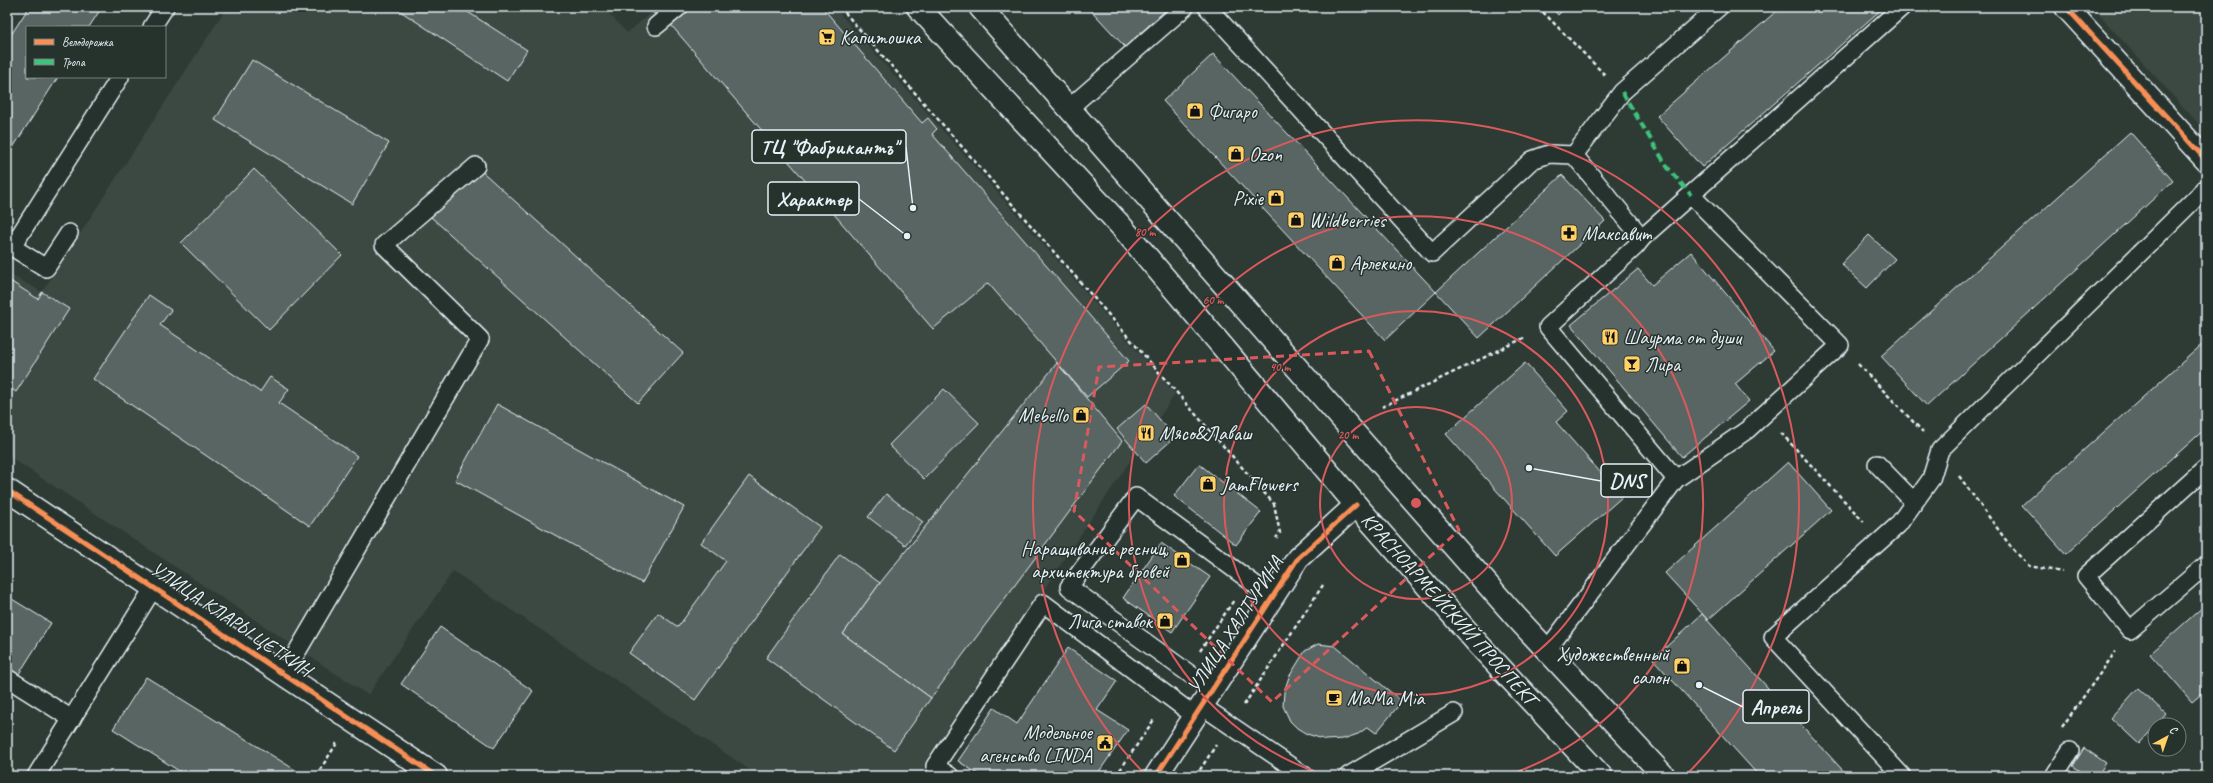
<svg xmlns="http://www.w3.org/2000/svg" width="2213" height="783" font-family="Caveat,sans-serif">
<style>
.built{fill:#3b4843}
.building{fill:#596563;stroke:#e8f1f8}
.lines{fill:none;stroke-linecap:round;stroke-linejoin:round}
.service-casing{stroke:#e8f1f8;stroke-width:20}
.minor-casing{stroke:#e8f1f8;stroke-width:25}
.primary-casing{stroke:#e8f1f8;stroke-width:25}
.path{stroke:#e8f1f8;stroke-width:2.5;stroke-dasharray:4 3;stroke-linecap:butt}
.service{stroke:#26332d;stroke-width:17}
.minor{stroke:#26332d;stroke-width:22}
.primary{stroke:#26332d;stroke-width:22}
.quiet{stroke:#40c37c;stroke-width:4;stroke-dasharray:8 4;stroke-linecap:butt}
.cycleway-casing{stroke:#26332d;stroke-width:8}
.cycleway{stroke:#f78f57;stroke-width:5}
.marked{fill:none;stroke:#da5a5c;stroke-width:3;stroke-dasharray:8 5;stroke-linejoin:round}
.ring{fill:none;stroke:#da5a5c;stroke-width:2}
.labels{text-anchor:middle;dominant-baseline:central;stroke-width:3;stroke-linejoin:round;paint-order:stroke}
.poi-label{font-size:20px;fill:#e8f1f8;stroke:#26332d;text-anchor:start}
.street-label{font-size:20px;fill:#e8f1f8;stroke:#26332d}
.centre{fill:#da5a5c;stroke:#26332d;stroke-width:2}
.ring-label{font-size:12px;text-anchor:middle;font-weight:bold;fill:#da5a5c;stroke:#26332d;stroke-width:3;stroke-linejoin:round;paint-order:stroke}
.leader{fill:none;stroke:#e8f1f8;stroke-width:1.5}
.callout-dot{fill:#e8f1f8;stroke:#26332d;stroke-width:1.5}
.callout{fill:#26332d;stroke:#e8f1f8;stroke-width:1.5}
.callout-label{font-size:21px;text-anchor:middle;font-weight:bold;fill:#e8f1f8}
</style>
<rect width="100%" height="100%" fill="#2e3b35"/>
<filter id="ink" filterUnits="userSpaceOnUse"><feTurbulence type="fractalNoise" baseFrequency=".025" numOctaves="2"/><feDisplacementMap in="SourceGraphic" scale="8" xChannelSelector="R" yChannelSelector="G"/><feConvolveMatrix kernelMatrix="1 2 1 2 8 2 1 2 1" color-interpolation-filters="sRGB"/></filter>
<g filter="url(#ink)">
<g class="built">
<polygon points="227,7 603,7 627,33 658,7 834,7 1175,394 919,776 759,776 453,571 368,695 7,455 7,273 42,292"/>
<polygon points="2092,7 2206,7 2206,132"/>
</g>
<g class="building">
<polygon points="29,7 102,7 89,27 27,27 27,77 58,77 7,157 7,41"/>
<polygon points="394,7 460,7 527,50 507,81"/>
<polygon points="649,7 667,7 656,16"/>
<polygon points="693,7 822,7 922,123 928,118 937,129 932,134 1129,361 1087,397 988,283 933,329 671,25"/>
<polygon points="1088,7 1165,7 1167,9 1125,47"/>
<polygon points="1551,7 1566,7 1558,15"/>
<polygon points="1781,7 1884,7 1702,167 1657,116"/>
<polygon points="1213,54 1436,292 1385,340 1163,101"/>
<polygon points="252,60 389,143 352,204 215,120"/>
<polygon points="2130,132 2173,181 1927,406 1881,356"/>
<polygon points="476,166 683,353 638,403 431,217"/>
<polygon points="254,169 342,255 269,330 181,243"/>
<polygon points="1562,175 1605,221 1479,338 1436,292"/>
<polygon points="1869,235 1895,259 1867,288 1841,264"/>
<polygon points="1691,252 1774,351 1735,384 1749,401 1682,457 1571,325 1638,269 1652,285"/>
<polygon points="7,279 38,299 42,292 69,309 16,392 7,386"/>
<polygon points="149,295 171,310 160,325 260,392 270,377 289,389 279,403 357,456 310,526 93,379"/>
<polygon points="2206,341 2206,428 2066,554 2022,505"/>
<polygon points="1057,363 1122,441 931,698 843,634 880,583"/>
<polygon points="1525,363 1568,411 1556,422 1622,497 1555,556 1446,434"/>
<polygon points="944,389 979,423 924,479 889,445"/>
<polygon points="497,404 684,507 642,583 455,480"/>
<polygon points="1146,404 1175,437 1146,463 1117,429"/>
<polygon points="1788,462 1831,510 1708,620 1665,573"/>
<polygon points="1199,464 1261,512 1236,545 1174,496"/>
<polygon points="749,476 820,527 695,700 629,653 658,613 678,627 726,561 701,543"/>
<polygon points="886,494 923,522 905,545 868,517"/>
<polygon points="1161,543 1210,577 1172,632 1123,598"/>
<polygon points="840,554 880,583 843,634 931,698 894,750 766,658"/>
<polygon points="7,596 51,623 17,677 7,671"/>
<polygon points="2206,604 2206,690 2192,702 2150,654"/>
<polygon points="1702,614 1784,706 1848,776 1759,776 1653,659"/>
<polygon points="440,627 533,691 494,748 401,684"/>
<polygon points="1318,644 1335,646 1399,699 1399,705 1376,733 1368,727 1358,734 1343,739 1326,740 1307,734 1297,728 1290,721 1283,706 1284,692 1289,677 1305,651"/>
<polygon points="1068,648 1117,681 1097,710 1128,730 1096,776 981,776 958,761 994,708 1017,724"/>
<polygon points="146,677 297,771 294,776 187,776 113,729"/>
<polygon points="2138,688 2166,714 2139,744 2111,718"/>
<polygon points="2084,748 2106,763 2097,776 2088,776 2073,766"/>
</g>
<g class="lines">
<g class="service-casing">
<g id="service">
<polyline points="1207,7 1432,253 1532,160 1549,154 1574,155 1622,92 1719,7"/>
<polyline points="656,26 679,7"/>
<polyline points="152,27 165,7"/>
<polyline points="1069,108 1185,7"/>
<polyline points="1574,155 1642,238"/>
<polyline points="69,233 46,268 12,247 120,77"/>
<polyline points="1877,464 1914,502"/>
<polyline points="2206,468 2086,576 2130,630 2206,565"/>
<polyline points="1676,479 1548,327 1635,247 1642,238 1902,7"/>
<polyline points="1547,650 1676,479 1747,430 1840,345 1691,195"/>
<polyline points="284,674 480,339 384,245 476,166"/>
<polyline points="7,678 72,719"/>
<polyline points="1212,690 1069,587 1136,497 1272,597"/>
<polyline points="1202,706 1305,776"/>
<polyline points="36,776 154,587"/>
<polyline points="950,776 935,766 1043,603 1195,716"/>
<polyline points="1348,776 1454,713"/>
<polyline points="1902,776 1773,637 1898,525 1931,479 1940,450 2206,188"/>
<polyline points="2054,776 2070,751"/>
</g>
</g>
<g class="minor-casing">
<g id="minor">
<polyline points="2066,7 2206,160"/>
<polyline points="7,490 436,776"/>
<polyline points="1156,776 1298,558 1356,505"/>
</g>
</g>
<g class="primary-casing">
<g id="primary">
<polyline points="918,7 1121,226 1356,505 1480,646 1601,776"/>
<polyline points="980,7 1516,617 1664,776"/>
</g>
</g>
<g class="path">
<polyline points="840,7 1274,504 1280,533 1276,538"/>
<polyline points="1538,7 1605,75"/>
<polyline points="1858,364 1923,432"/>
<polyline points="1382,407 1526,337"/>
<polyline points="1781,433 1864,522"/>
<polyline points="1959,476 2011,547 2029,566 2062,572"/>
<polyline points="1200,651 1234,600"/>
<polyline points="1244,705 1323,585"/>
<polyline points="2062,727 2116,651"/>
<polyline points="316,776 337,743"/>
<polyline points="1116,776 1155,718"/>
<polyline points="1196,776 1216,745"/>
</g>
<use href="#service" class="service"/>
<use href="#minor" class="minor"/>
<use href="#primary" class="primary"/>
<polyline class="quiet" points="1622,92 1668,168 1691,195"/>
<g class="cycleway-casing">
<g id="cycleway">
<polyline points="2066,7 2206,160"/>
<polyline points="7,490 436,776"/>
<polyline points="1156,776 1298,558 1356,505"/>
</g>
</g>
<use href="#cycleway" class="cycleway"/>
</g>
</g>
<path class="marked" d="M1369,351L1459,530L1272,702L1074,511L1099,367Z"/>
<g class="ring">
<circle cx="1416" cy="503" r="96"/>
<circle cx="1416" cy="503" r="192"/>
<path d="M1327 776A287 287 0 1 1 1505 776"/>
<path d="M1145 774A383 383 0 1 1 1687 774"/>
</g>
<defs>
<g id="supermarket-square" transform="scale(0.9)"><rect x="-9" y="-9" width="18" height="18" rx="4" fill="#ffd166" stroke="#26332d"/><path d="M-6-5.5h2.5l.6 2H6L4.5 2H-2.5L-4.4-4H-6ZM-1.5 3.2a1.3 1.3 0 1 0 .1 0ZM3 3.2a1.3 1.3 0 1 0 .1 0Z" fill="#111"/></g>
<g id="shop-square" transform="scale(0.9)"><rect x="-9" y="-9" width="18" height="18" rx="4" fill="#ffd166" stroke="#26332d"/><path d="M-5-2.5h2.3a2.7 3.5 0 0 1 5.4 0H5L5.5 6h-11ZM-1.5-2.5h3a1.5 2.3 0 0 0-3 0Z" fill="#111"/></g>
<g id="pharmacy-square" transform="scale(0.9)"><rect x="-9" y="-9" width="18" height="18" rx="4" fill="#ffd166" stroke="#26332d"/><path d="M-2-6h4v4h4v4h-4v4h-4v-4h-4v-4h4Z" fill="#111"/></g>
<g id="restaurant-square" transform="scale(0.9)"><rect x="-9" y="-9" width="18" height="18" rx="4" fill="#ffd166" stroke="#26332d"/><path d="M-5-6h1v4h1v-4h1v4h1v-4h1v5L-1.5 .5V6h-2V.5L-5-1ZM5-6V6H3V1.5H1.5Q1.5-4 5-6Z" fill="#111"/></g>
<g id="bar-square" transform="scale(0.9)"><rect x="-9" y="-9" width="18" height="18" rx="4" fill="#ffd166" stroke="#26332d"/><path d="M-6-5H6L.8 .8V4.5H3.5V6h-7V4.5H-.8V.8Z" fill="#111"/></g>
<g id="cafe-square" transform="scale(0.9)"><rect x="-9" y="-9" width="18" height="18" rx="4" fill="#ffd166" stroke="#26332d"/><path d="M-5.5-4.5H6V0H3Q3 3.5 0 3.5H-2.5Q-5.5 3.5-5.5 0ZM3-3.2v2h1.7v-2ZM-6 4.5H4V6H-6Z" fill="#111"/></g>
<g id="civic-square" transform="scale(0.9)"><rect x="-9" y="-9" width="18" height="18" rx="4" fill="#ffd166" stroke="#26332d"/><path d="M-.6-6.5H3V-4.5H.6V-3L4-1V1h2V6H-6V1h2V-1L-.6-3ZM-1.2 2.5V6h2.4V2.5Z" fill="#111"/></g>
</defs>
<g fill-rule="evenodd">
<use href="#supermarket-square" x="827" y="37"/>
<use href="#shop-square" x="1195" y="111"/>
<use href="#shop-square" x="1236" y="154"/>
<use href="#shop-square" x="1276" y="198"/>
<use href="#shop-square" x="1296" y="220"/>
<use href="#pharmacy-square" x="1569" y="233"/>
<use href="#shop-square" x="1337" y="263"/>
<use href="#restaurant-square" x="1610" y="337"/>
<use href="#bar-square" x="1632" y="364"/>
<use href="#shop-square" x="1081" y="415"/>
<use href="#restaurant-square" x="1146" y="433"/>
<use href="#shop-square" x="1208" y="484"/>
<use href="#shop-square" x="1182" y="560"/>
<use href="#shop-square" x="1165" y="621"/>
<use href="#shop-square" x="1682" y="666"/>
<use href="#cafe-square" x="1334" y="698"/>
<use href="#civic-square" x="1105" y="743"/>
</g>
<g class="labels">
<g class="poi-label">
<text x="840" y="37">Капитошка</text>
<text x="1208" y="111">Фигаро</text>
<text x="1249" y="154">Ozon</text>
<text x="1263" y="198" text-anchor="end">Pixie</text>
<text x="1309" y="220">Wildberries</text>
<text x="1582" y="233">Максавит</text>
<text x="1350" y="263">Арлекино</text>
<text x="1623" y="337">Шаурма от души</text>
<text x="1645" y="364">Лира</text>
<text x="1068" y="415" text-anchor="end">Mebello</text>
<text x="1159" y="433">Мясо&amp;Лаваш</text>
<text x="1221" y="484">JamFlowers</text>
<text x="1169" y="548" text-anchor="end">Наращивание ресниц,<tspan x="1169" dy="23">архитектура бровей</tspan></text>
<text x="1152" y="621" text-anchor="end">Лига ставок</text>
<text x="1669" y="654" text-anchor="end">Художественный<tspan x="1669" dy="23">салон</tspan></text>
<text x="1347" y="698">MaMa Mia</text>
<text x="1092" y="732" text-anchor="end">Модельное<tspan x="1092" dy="23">агенство LINDA</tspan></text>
</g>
<g class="street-label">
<text transform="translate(1449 609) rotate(48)">КРАСНОАРМЕЙСКИЙ ПРОСПЕКТ</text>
<text transform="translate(231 619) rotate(34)">УЛИЦА КЛАРЫ ЦЕТКИН</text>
<text transform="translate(1235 625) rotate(-57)">УЛИЦА ХАЛТУРИНА</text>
</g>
</g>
<circle cx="1416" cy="503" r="6" class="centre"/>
<g class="ring-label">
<text x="1145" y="236">80 m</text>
<text x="1213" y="304">60 m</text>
<text x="1280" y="371">40 m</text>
<text x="1348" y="439">20 m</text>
</g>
<path class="leader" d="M913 208L906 147M907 236L859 199M1529 468L1601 481M1699 685L1743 707"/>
<g class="callout-dot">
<circle cx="913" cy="208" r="4"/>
<circle cx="907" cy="236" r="4"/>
<circle cx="1529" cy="468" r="4"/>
<circle cx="1699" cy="685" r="4"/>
</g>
<g class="callout">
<rect x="752" y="130" width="154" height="33" rx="4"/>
<rect x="768" y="182" width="91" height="33" rx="4"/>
<rect x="1601" y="464" width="51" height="33" rx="4"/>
<rect x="1743" y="690" width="66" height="33" rx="4"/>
</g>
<g class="callout-label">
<text x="829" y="154">ТЦ "Фабрикантъ"</text>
<text x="814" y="206">Характер</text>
<text x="1627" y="488">DNS</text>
<text x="1776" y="714">Апрель</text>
</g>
<rect width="2213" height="783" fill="none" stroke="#26332d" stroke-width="24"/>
<rect x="12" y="12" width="2189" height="759" fill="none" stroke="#e8f1f8" stroke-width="1.5" filter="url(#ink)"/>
<rect x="26" y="26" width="140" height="52" fill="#26332d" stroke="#747f7e"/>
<rect x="34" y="39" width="20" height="6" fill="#f78f57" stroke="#747f7e"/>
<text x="62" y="46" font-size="12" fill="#e8f1f8">Велодорожка</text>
<rect x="34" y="59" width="20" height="6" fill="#40c37c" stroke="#747f7e"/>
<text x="62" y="66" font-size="12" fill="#e8f1f8">Тропа</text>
<g transform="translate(2167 737) rotate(40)"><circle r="19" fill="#26332d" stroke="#747f7e"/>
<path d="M0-3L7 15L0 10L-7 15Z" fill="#ffd166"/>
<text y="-6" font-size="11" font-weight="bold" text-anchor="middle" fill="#e8f1f8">С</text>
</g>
</svg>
